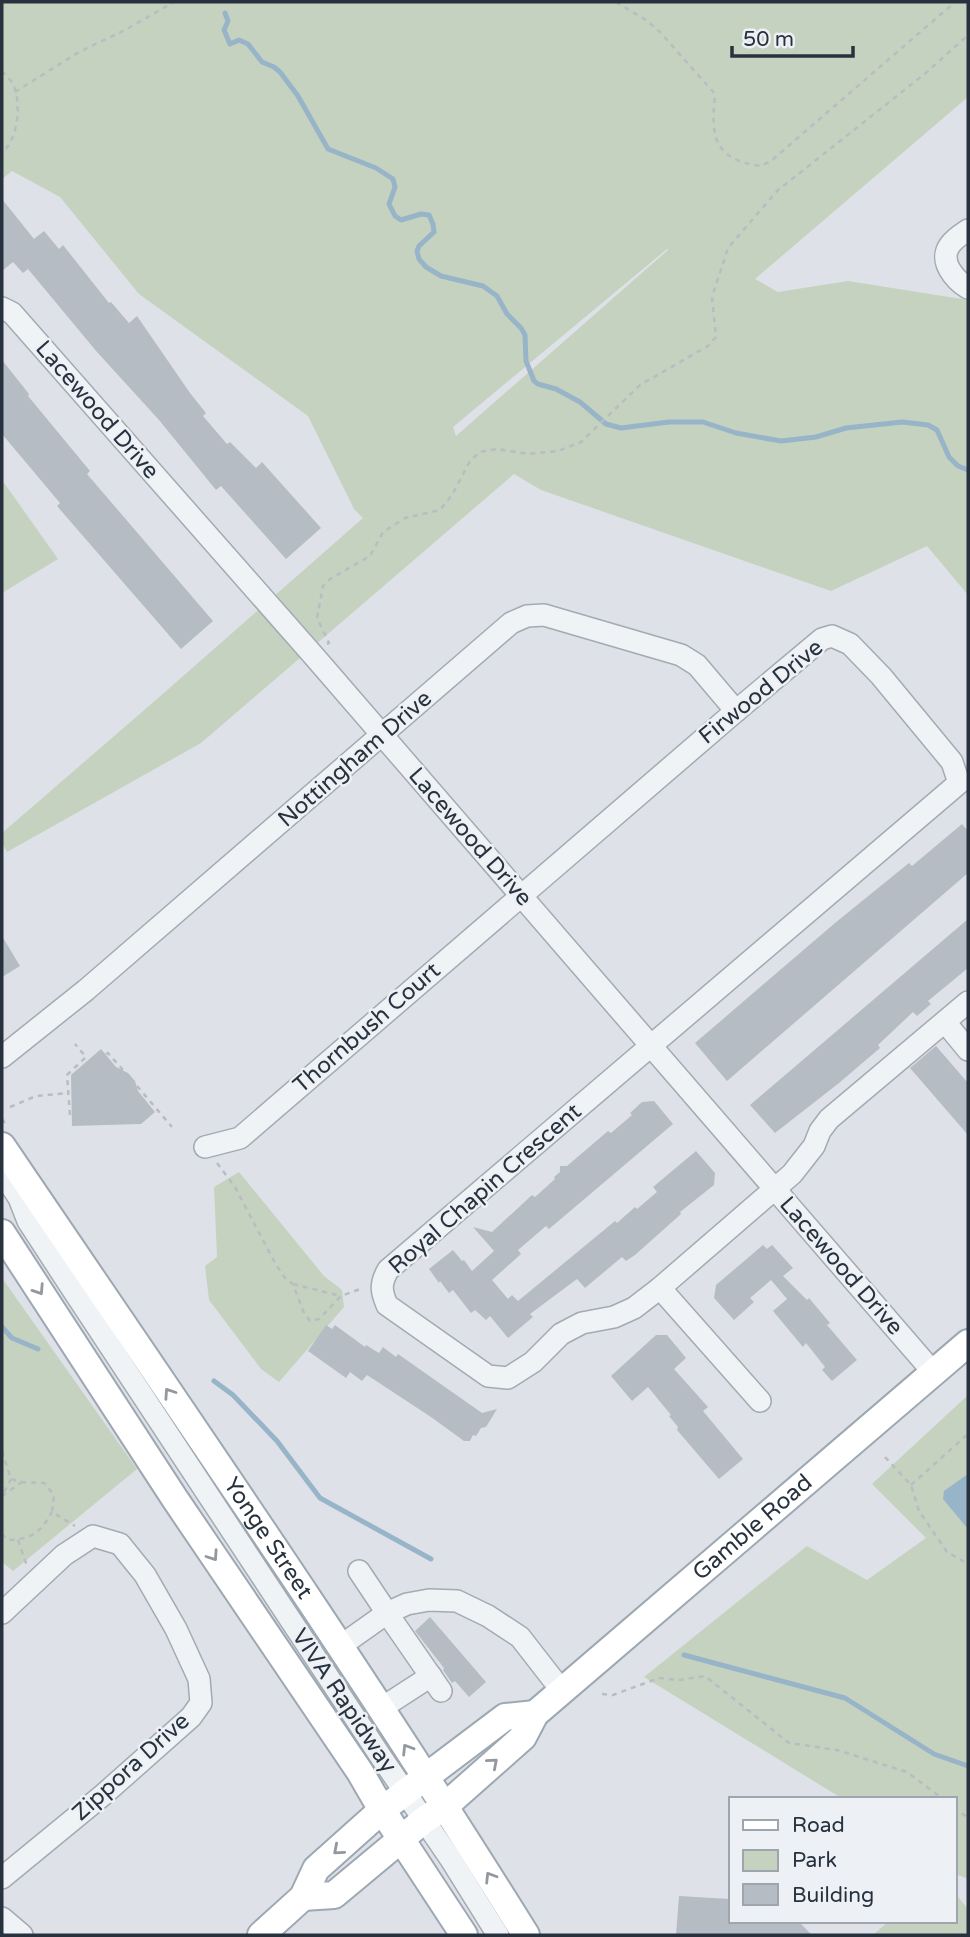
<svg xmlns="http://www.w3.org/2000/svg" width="970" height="1937" font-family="'Varela Round',sans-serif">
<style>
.green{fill:#c5d2bf;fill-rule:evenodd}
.water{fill:#98b4c8}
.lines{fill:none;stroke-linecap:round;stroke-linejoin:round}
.stream{stroke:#98b4c8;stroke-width:5}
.building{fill:#b5bcc4}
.minor-casing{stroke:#a3aab2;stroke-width:24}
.major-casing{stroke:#9da8b3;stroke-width:30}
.path{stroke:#b8bdc2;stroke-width:2.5;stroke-dasharray:5 5;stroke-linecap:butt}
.minor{stroke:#f0f3f6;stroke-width:21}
.major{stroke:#fff;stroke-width:26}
.oneway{stroke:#93989e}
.labels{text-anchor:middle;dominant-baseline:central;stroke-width:5;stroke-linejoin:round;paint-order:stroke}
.street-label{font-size:23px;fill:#27323e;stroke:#edf1f5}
</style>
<rect width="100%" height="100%" fill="#dee2e8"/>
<g class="green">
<path d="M2,2H968V97L755,279L778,292L848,281L968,300V595L927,546L831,591L541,490L514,474L201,743L7,852L2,843V833L157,699L363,518L354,509L308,416L139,294L60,197L12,171L2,179ZM667,249L668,250L456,436L453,427Z"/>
<polygon points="2,480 58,559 2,593"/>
<polygon points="239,1172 324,1276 342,1290 344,1307 279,1382 261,1369 209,1300 205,1266 217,1257 214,1187"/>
<polygon points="2,1278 137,1469 13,1571 2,1562"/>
<polygon points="968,1395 968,1879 958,1875 954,1871 954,1799 843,1799 644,1677 807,1546 867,1580 926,1538 872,1484"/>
<polygon points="954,1892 968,1909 968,1935 873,1935 889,1921 954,1921"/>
</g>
<polygon class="water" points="968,1474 968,1529 943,1499 944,1491"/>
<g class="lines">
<g class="stream">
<polyline points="225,13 228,21 224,30 230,44 239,40 248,44 262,62 274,67 280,72 298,96 328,149 376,168 393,179 395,187 389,204 395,216 401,220 421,214 429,215 433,224 434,232 419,246 417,251 419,259 426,267 441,276 483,286 497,296 507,314 521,328 525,335 526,361 534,381 538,384 556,389 580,402 606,424 621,428 669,422 703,422 736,433 781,441 816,437 846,428 902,422 928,425 937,430 949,457 958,466 968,470"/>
<polyline points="2,1327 12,1338 38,1349"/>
<polyline points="214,1381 233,1395 277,1441 320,1498 431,1559"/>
<polyline points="684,1655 845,1698 934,1754 968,1766"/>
</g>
</g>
<g class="building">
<polygon points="2,199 34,239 44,231 59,249 63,245 109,303 111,302 129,323 137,316 190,393 206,413 203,416 227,444 230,442 256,468 262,462 321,528 286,559 221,486 216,490 159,420 97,352 28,269 23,273 13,262 2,271"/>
<polygon points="2,360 29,394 28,396 90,471 87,474 213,621 181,649 57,506 60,503 2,434"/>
<polygon points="962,824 968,831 968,873 727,1081 695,1043 835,923 909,863 912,866"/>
<polygon points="968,919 968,968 928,1001 931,1004 917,1016 913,1012 878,1045 880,1048 839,1083 775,1133 750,1105"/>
<polygon points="2,936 20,966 2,977"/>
<polygon points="936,1046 968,1083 968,1135 910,1068"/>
<polygon points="101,1049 116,1067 128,1073 135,1081 138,1091 155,1112 141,1124 72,1126 71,1075"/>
<polygon points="654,1101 673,1124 549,1229 546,1226 518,1250 521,1254 492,1280 508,1299 512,1295 518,1301 615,1221 617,1223 635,1207 637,1209 657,1192 653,1187 696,1151 715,1173 714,1185 680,1212 681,1214 635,1255 626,1261 622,1257 585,1288 577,1279 530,1314 533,1317 508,1338 490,1316 486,1320 475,1310 471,1313 453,1290 449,1293 440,1281 439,1283 429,1269 453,1250 462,1261 464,1260 472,1271 494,1251 473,1227 492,1232 532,1195 535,1197 555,1179 554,1177 560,1172 560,1166 567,1166 608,1131 611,1133 632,1115 630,1113 642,1102"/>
<polygon points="763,1245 767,1249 772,1245 793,1268 783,1276 807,1300 809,1298 830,1323 827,1325 857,1360 832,1381 822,1370 825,1367 806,1343 803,1347 773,1311 787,1299 771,1280 750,1298 754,1302 734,1320 714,1298 716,1285"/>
<polygon points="326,1325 332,1329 335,1325 365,1347 366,1345 379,1353 383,1347 396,1357 398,1354 482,1413 497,1409 486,1427 481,1428 476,1436 473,1435 470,1441 464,1441 431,1417 367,1375 362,1381 350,1372 346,1378 308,1351"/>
<polygon points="656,1335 667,1335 686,1358 674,1369 708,1407 703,1411 743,1459 719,1479 677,1430 678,1427 669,1416 671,1415 648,1387 632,1401 611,1376"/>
<polygon points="430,1617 486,1682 469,1697 455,1681 452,1683 443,1670 444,1668 415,1631"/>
<polygon points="679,1896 730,1899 730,1921 798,1921 812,1935 676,1935"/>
</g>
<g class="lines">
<g class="minor-casing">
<g id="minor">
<path d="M968,230C962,234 954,239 950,245C938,261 955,280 968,288"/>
<polyline points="2,308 12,313 313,655 933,1372"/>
<polyline points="945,1022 968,1050"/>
<polyline points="2,1057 86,990 511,623 527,616 544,615 681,655 697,665 736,711"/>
<path d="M205,1147L240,1138L736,711L822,639L832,636L850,644L881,676L952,762L959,783L388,1270C380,1284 381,1291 387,1305L488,1376L508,1378L533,1362L561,1334L582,1323L614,1317L634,1308L660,1288L792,1174L814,1146L820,1131L829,1119L968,1002"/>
<polyline points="2,1172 19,1198 28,1221 69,1284 381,1757 450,1858 498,1935"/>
<polyline points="660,1288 760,1401"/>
<polyline points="359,1571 387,1613 407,1604 429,1600 457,1601 488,1616 520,1637 562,1691"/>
<polyline points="2,1613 64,1555 93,1536 120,1544 145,1575 176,1629 199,1679 201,1703 191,1717 103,1795 2,1878"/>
<polyline points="339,1647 387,1613 441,1691"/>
<polyline points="380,1709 431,1676"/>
<polyline points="2,1918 22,1935"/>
</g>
</g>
<g class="major-casing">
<g id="major">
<path id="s1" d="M2,1146C179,1407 359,1667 526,1935"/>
<polyline points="2,1233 175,1499 360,1772 382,1810 464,1935"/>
<path id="s2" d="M303,1897L334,1895L424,1820L444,1807L523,1737L535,1714L968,1343"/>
<polyline points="261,1935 303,1897 316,1869 382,1810 505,1717 535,1714"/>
</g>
</g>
<g class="path">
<path d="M616,2L646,20L660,32L715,94C711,136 712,159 761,166L771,161L955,2"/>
<path d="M2,71C5,75 10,79 13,84C22,103 18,139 2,153"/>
<polyline points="15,92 79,52 125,30 174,2"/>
<polyline points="327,644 329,643 317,618 323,586 330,579 370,556 383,532 405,518 440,510 452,495 470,461 480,452 497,449 528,454 558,451 581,442 640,385 708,346 716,337 712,297 728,248 777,191 927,72 968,35"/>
<polyline points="106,1054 108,1053 123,1070"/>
<polyline points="137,1086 172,1127"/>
<polyline points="10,1107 36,1096 69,1093"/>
<polyline points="70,1115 67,1075 86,1057 75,1044"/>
<polyline points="2,1119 7,1126"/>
<polyline points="217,1163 235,1187 275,1263 285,1278 293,1284 303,1311 310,1321 319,1319 341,1296 363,1288"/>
<polyline points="293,1284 341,1296"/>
<polyline points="2,1451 11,1479 22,1482 44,1483 54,1495 52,1512 75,1526"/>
<polyline points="885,1457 911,1485 919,1511 947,1552 968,1564"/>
<polyline points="911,1485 968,1434"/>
<polyline points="4,1492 11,1479"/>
<polyline points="2,1496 22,1482"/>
<path d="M2,1534L8,1540C32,1539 40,1533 52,1512"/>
<polyline points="18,1540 27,1566"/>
<polyline points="602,1694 613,1695 659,1678 680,1680 705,1676 789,1743 837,1750 907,1772 943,1799"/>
<polyline points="954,1807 968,1818"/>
</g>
<use href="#minor" class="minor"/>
<use href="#major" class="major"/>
</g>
<defs><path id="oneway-chevron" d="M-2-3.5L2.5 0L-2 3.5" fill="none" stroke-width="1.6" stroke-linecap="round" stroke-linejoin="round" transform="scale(1.75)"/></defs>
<g class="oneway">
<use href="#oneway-chevron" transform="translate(39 1290) rotate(57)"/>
<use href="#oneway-chevron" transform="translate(169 1393) rotate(-124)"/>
<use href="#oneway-chevron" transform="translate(213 1556) rotate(56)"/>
<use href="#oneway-chevron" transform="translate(407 1749) rotate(-122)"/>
<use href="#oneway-chevron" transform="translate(493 1763) rotate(-41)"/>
<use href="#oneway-chevron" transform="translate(338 1850) rotate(139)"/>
<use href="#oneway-chevron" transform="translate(490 1877) rotate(-122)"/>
</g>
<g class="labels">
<g class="street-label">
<text transform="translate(97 410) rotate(49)">Lacewood Drive</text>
<text transform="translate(761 692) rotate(-39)">Firwood Drive</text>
<text transform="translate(355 759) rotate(-41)">Nottingham Drive</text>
<text transform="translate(470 837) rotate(49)">Lacewood Drive</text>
<text transform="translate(367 1028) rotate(-41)">Thornbush Court</text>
<text transform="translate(485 1189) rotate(-41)">Royal Chapin Crescent</text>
<text transform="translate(841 1266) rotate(49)">Lacewood Drive</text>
<text stroke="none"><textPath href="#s2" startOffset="590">Gamble Road</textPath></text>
<text stroke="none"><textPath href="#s1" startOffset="474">Yonge Street</textPath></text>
<text transform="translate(344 1701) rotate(56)">VIVA Rapidway</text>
<text transform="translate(131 1767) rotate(-42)">Zippora Drive</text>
</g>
</g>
<rect width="970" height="1937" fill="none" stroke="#27323e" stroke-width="7"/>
<rect x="729" y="1797" width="228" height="126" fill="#edf1f5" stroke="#9ea5ac" stroke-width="2"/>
<rect x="743" y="1820" width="35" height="10" fill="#ffffff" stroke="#9ea5ac" stroke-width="2"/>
<text x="792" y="1832" font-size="21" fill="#27323e">Road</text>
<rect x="743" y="1850" width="35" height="21" fill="#c5d2bf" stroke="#9ea5ac" stroke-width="2"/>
<text x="792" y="1867" font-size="21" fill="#27323e">Park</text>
<rect x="743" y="1884" width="35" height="21" fill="#b5bcc4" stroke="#9ea5ac" stroke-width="2"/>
<text x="792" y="1902" font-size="21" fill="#27323e">Building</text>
<path d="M732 46v10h121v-10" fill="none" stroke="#27323e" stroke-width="3.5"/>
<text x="743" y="46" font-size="21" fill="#27323e" stroke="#edf1f5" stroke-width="5" paint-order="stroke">50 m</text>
</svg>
